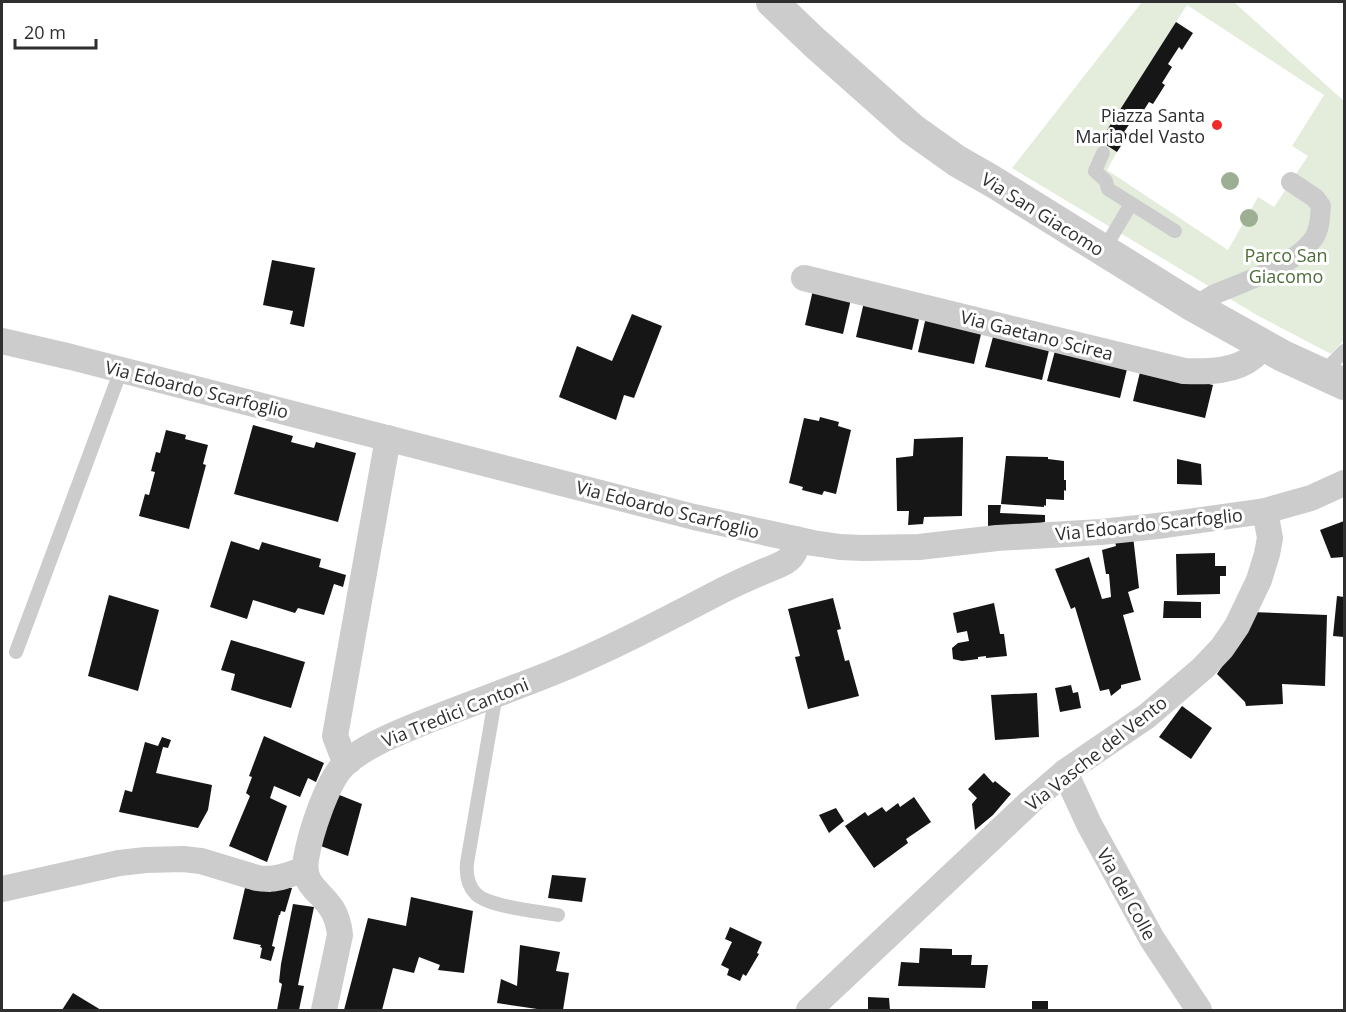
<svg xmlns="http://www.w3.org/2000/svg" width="1346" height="1012" font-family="'Open Sans',sans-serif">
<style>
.green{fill:#e4eddc;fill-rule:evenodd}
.building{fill:#161616}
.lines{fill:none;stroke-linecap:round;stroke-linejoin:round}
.service{stroke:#ccc;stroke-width:14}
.pedestrian{stroke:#ccc;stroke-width:20}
.minor{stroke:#ccc;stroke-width:26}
.tertiary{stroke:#ccc;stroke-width:32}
.tree{fill:#9daf92}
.poi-dot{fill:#ef2a28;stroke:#fff;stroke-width:2}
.labels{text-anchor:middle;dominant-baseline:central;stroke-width:6;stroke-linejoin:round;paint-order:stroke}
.poi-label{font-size:18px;fill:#2f2f2f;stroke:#fff;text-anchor:end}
.street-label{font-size:18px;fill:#2f2f2f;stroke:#fff}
.park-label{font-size:18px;fill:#4d6d39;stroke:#fff}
</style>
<rect width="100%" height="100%" fill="#fff"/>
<path class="green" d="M1142,2H1234L1344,101V340L1331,354L1255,314L1012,168ZM1187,5L1324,95L1292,146L1308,156L1274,207L1258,197L1228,250L1107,170L1117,152L1100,141Z"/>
<g class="building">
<polygon points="1176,22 1193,33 1182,50 1179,47 1168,64 1172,67 1162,83 1165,85 1153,104 1149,102 1139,118 1135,116 1124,132 1128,135 1117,152 1100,141"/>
<polygon points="272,260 315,268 304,327 290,324 293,311 263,305"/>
<polygon points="813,290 851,299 843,334 805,325"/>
<polygon points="864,302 920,315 912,350 856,337"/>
<polygon points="632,314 662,326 634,398 624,395 616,420 559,397 577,346 612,361"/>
<polygon points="926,317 982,330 974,364 918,352"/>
<polygon points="994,333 1050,346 1042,380 985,367"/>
<polygon points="1056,347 1128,365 1120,398 1047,381"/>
<polygon points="1141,368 1213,385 1205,418 1133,401"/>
<polygon points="820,417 839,422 838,426 851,430 836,494 824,491 822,495 802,490 803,487 789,483 804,418 819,421"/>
<polygon points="253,425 293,436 291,442 314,448 316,442 356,453 338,522 234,494"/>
<polygon points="166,430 186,435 185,439 208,445 203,464 206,465 189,529 139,516 145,494 149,495 155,472 151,471 156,452 160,453"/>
<polygon points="963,437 962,516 924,517 923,524 908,525 909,511 897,511 896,458 913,456 914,439"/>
<polygon points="1006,456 1048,457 1048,459 1064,461 1064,480 1066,480 1066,491 1064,490 1064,500 1046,499 1046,506 1044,505 1044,507 1001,504"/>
<polygon points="1177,459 1201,464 1202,485 1177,484"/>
<polygon points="988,505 1001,505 1000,513 1045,515 1045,522 1027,526 988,529"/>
<polygon points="1344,521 1344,557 1331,558 1320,530"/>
<polygon points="1133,536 1139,588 1128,592 1134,612 1123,615 1141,680 1121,685 1121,688 1111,696 1109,689 1100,691 1075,607 1071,609 1055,569 1089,557 1102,599 1111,597 1109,574 1106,574 1102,550 1116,546 1114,538"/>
<polygon points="231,541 259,550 262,542 321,559 319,567 346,575 343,587 334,584 324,615 298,608 295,613 253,600 247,619 210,607"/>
<polygon points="1215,553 1215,566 1226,566 1226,576 1220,576 1220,594 1177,595 1176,554"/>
<polygon points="109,595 159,610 138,691 88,676"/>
<polygon points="1337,596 1344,597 1344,637 1333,636"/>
<polygon points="833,598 841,629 837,630 845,661 849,660 859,696 808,709 795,657 800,656 788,609"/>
<polygon points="1164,601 1201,602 1201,618 1163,618"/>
<polygon points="994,603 1000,634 1004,634 1007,656 986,658 986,656 978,657 978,659 962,661 953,659 952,648 958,643 969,641 967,631 957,633 953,613"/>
<polygon points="1251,612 1327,615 1325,686 1282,684 1283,704 1246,706 1245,702 1217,674 1238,642"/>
<polygon points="231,640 305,662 291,708 231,690 235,674 221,670"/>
<polygon points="1071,685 1073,693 1078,692 1081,708 1060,712 1055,688"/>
<polygon points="1037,693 1039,737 995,740 991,695"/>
<polygon points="1182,706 1212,728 1191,759 1159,737"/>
<polygon points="264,736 324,763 316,782 308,778 300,797 274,786 270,798 287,806 267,862 229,846 250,796 246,793 252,777 249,776"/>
<polygon points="162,737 171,740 168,748 163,747 156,773 212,785 208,810 198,828 119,812 125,790 132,792 145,742 158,746"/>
<polygon points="984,773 993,783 995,781 1011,794 993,815 975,830 972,804 977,798 968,789"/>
<polygon points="337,794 362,804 348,856 318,845"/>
<polygon points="914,797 931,822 906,839 908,843 874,868 845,826 865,812 868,816 882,807 886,812 898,803 900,807"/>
<polygon points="836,808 844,821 829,833 819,815"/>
<polygon points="552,875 586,878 582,902 548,898"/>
<polygon points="272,884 292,888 285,912 281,911 280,915 279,915 272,946 275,947 271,961 260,958 262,948 260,947 261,945 233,939 245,888 271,892"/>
<polygon points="411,897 473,911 464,973 438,970 440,965 419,957 414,973 393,968 382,1010 344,1010 368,918 406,926"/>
<polygon points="293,904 314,907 298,985 304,986 299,1010 277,1010 282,984 279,982 281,964"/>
<polygon points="730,927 762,942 757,953 759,954 746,976 743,974 740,981 727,975 729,969 721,965 732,942 725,939"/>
<polygon points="520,945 560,952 556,971 569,973 563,1010 544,1010 497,1003 501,979 517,986"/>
<polygon points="920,948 952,949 952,955 972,955 971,965 988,965 985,988 898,986 901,962 919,963"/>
<polygon points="73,993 101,1010 62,1010"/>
<polygon points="868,997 889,998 890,1010 868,1010"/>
<rect x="1032" y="1001" width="16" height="9"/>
</g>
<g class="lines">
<g class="service">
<polyline points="1103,153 1095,171 1106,181 1108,189 1175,231"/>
<polyline points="1103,251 1131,204"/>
<polyline points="1321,375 1344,351"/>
<polyline points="16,652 121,370"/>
<path d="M496,694L467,863C466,874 467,885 476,894C489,907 538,911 558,915"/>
</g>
<path class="pedestrian" d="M1198,309L1205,300L1213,295C1243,282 1295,266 1314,238C1320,229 1320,217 1321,206L1315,198L1291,182"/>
<g class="minor">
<path d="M804,278L1184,371C1207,372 1236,372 1254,356C1257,353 1260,348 1263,345"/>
<polyline points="2,341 71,357 694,517 813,543 840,547 863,548 919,547 997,538 1101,532 1166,525 1265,511 1311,498 1344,483"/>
<polyline points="349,761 342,754 335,736 388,438"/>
<polyline points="1065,772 1089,824 1152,939 1199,1010"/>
<path d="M2,889L119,863L146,860L183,859L201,861L257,878C275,881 289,875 305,869"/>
<path d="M324,1010L340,935C339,925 337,917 332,909C320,890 302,886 306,859C310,835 327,780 345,764C365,746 393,735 417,725C461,707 507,691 552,673C611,649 667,619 723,590C735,584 748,578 760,573C770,568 785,565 792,556C796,551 797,545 796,539"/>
<polyline points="809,1010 1030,802 1065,772 1147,716 1203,668 1222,648 1237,626 1259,580 1267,554 1270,538 1265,511"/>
</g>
<polyline class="tertiary" points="772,2 814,42 912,129 957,161 992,181 1190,304 1283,356 1344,384"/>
</g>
<g class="tree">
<circle cx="1230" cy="181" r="9"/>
<circle cx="1249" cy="218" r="9"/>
</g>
<circle class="poi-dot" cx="1217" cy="125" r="6"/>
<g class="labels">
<g class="poi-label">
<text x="1205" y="115">Piazza Santa<tspan x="1205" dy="21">Maria del Vasto</tspan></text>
</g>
<g class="street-label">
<text transform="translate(1043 214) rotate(32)">Via San Giacomo</text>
<text transform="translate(1037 335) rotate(14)">Via Gaetano Scirea</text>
<text transform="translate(197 389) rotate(14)">Via Edoardo Scarfoglio</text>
<text transform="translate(668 509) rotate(14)">Via Edoardo Scarfoglio</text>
<text transform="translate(1149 524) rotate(-6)">Via Edoardo Scarfoglio</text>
<text transform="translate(455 712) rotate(-22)">Via Tredici Cantoni</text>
<text transform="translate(1096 753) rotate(-38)">Via Vasche del Vento</text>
<text transform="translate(1127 894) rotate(61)">Via del Colle</text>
</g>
<g class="park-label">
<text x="1286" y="255">Parco San<tspan x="1286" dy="21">Giacomo</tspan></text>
</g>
</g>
<rect width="1346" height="1012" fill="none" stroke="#2f2f2f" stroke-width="6"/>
<path d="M15 39v9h81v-9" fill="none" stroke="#2f2f2f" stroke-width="3"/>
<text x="24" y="39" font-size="18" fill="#2f2f2f" stroke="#ffffff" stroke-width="4.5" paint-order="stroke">20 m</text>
</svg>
